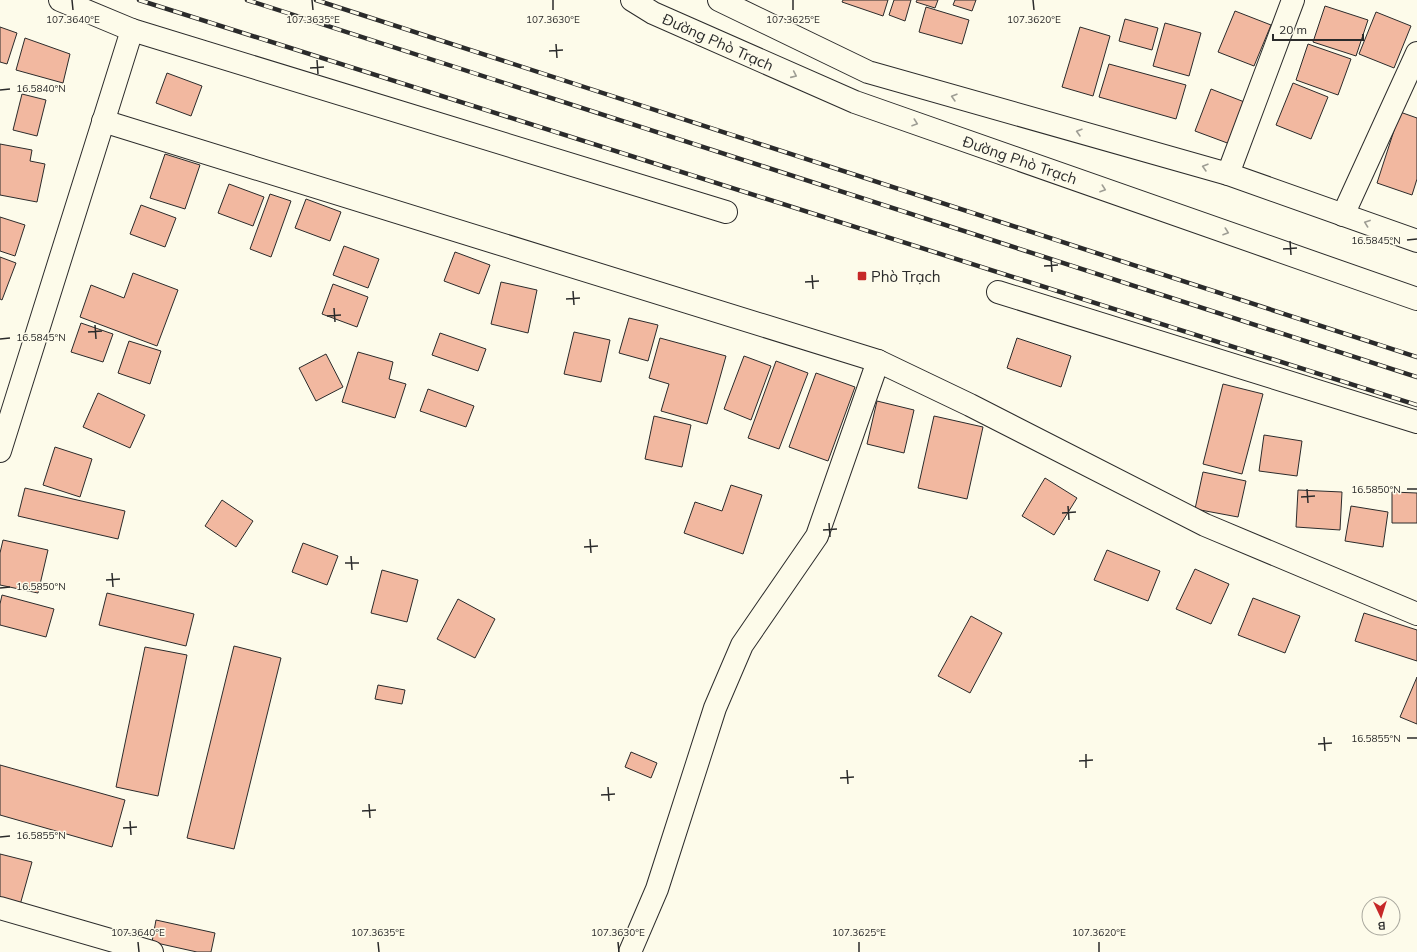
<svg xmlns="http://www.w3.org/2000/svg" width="1417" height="952" font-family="Mulish,sans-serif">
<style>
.building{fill:#f2b8a0;stroke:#2b2b2b}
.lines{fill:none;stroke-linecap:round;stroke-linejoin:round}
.minor-casing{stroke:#2b2b2b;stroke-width:24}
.secondary-casing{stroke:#2b2b2b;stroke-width:24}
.trunk-casing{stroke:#2b2b2b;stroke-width:24}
.minor{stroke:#fdfbea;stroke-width:22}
.secondary{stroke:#fdfbea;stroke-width:22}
.trunk{stroke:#fdfbea;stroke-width:22}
.rail-casing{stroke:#2b2b2b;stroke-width:4.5}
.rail{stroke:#fdfbea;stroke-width:3;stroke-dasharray:9;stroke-linecap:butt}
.oneway{stroke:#9e9d94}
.ticks{fill:none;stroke:#2b2b2b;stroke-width:1.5}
.poi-dot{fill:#c62828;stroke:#fdfbea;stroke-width:1.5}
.labels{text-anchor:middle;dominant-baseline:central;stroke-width:3;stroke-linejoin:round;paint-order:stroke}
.street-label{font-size:15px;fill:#2b2b2b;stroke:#fdfbea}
.poi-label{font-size:15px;fill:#2b2b2b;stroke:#fdfbea;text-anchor:start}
.ticks-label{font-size:10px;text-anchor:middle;fill:#2b2b2b;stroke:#fdfbea;stroke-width:3;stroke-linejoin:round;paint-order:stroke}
</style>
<rect width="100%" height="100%" fill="#fdfbea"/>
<g class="building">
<polygon points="843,0 888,0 883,16 842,2"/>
<polygon points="894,0 911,0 905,21 889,15"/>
<polygon points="917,0 938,0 935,8 916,2"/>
<polygon points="955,0 976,0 972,11 953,5"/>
<polygon points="1325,6 1368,20 1356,56 1313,42"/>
<polygon points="926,7 969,20 962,44 919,32"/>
<polygon points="1235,11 1271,25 1254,66 1218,52"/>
<polygon points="1376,12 1411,26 1394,68 1359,54"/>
<polygon points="1125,19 1158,28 1152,50 1119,41"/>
<polygon points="1165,23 1201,33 1189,76 1153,66"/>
<polygon points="0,27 17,33 7,64 0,62"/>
<polygon points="1080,27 1110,36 1093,96 1062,87"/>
<polygon points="25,38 70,54 63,83 16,70"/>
<polygon points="1308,44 1351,59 1338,95 1296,80"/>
<polygon points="1109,64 1186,85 1176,119 1099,97"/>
<polygon points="167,73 202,86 191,116 156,103"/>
<polygon points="1293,83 1328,97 1311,139 1276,125"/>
<polygon points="1211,89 1247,103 1230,144 1195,131"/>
<polygon points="22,94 46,100 37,136 13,130"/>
<polygon points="1400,112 1417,118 1417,179 1412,195 1377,183"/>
<polygon points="0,144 32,150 30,161 45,164 37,202 0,195"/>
<polygon points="165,154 200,165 185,209 150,198"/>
<polygon points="229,184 264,197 253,226 218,213"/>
<polygon points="270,194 291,201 271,257 250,249"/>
<polygon points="306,199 341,212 330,241 295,228"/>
<polygon points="141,205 176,218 165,247 130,234"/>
<polygon points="0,217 25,225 15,256 0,251"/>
<polygon points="344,246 379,259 368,288 333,275"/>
<polygon points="455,252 490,265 479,294 444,281"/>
<polygon points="0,257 16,263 2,300 0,299"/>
<polygon points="133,273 178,290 157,346 80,317 91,285 124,298"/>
<polygon points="501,282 537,290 528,333 491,324"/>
<polygon points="333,284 368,297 357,327 322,314"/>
<polygon points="629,318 658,325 648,361 619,353"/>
<polygon points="81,323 113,334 103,362 71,352"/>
<polygon points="574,332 610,340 601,382 564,374"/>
<polygon points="440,333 486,349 478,371 432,355"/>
<polygon points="660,338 726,356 707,424 661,411 669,384 649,378"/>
<polygon points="1017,338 1071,356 1061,387 1007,368"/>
<polygon points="129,341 161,351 150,384 118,373"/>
<polygon points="358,352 393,362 389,379 406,384 395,418 342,402"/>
<polygon points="326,354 343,387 316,401 299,368"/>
<polygon points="744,356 771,366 751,420 724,409"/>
<polygon points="776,361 808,373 779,449 748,438"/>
<polygon points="816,373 855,387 828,461 789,447"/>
<polygon points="1223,384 1263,394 1242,474 1203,464"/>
<polygon points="428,389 474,406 466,427 420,411"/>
<polygon points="98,393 145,415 130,448 83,427"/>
<polygon points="877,401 914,410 904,453 867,444"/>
<polygon points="654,416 691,425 682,467 645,459"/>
<polygon points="934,416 983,427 967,499 918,488"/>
<polygon points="1264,435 1302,441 1297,476 1259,471"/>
<polygon points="55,447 92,459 80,497 43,485"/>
<polygon points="1203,472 1246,481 1238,517 1195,509"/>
<polygon points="1045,478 1077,498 1054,535 1022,516"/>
<polygon points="731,485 762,495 743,554 684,533 695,502 722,511"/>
<polygon points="25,488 125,511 118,539 18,516"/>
<polygon points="1298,490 1342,492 1340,530 1296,527"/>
<polygon points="1392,492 1417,493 1417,523 1392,523"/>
<polygon points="222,500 253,521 236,547 205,526"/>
<polygon points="1351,506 1388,512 1383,547 1345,541"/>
<polygon points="3,540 48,550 38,593 0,585 0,553"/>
<polygon points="303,543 338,556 327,585 292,572"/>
<polygon points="1107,550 1160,571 1148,601 1094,580"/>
<polygon points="1195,569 1229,584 1211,624 1176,609"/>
<polygon points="382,570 418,580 407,622 371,613"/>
<polygon points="107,593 194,614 186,646 99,625"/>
<polygon points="2,595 54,609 46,637 0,625 0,604"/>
<polygon points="1253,598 1300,616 1285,653 1238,635"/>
<polygon points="458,599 495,619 475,658 437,639"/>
<polygon points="1364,613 1417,630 1417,661 1355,641"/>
<polygon points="971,616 1002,633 970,693 938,676"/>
<polygon points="234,646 281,658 234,849 187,838"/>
<polygon points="145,647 187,655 158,796 116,787"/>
<polygon points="1417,677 1417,724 1400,717"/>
<polygon points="378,685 405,690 402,704 375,699"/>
<polygon points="631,752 657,763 651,778 625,767"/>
<polygon points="0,765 125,800 112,847 0,815"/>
<polygon points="0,854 32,862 20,905 0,900"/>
<polygon points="156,920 215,933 211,952 197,952 152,942"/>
</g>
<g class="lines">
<g class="minor-casing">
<g id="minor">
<polyline points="132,30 726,212"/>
<polyline points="103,121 878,361 970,405 1205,525 1417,614"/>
<polyline points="1228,174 1293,0"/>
<polyline points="1343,215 1417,53"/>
<polyline points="998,292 1417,422"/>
<polyline points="0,908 152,952"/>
<polyline points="630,952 657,889 715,708 742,645 817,536 878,361"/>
</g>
</g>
<g class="secondary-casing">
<polyline id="secondary" points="0,451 132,30 60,0"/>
</g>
<g class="trunk-casing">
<g id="trunk">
<polyline points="632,0 653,13 855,102 1417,299"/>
<polyline points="719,0 868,72 1228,174 1417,241"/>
</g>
</g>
<use href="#minor" class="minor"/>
<use href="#secondary" class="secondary"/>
<use href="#trunk" class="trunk"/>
<g class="rail-casing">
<g id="rail">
<polyline points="139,0 1417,405"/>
<polyline points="247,0 1417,377"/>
<polyline points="316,0 1417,357"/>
</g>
</g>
<use href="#rail" class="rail"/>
</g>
<defs><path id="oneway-chevron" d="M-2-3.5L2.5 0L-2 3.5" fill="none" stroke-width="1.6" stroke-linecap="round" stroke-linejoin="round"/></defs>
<g class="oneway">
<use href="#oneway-chevron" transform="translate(794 75) rotate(24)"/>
<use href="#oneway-chevron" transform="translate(954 97) rotate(-164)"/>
<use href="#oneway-chevron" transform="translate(915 123) rotate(19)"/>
<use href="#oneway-chevron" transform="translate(1079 132) rotate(-164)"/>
<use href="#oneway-chevron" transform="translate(1205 167) rotate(-164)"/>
<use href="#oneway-chevron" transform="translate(1103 189) rotate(19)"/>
<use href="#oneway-chevron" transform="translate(1367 223) rotate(-160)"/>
<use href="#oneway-chevron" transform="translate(1226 232) rotate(19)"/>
</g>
<path class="ticks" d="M72,0L73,10M312,0L313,10M553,0V10M793,0V10M1033,0L1034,10M556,44L557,58M549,51L563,50M317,60L318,74M310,68L324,67M0,90L10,89M1407,240L1417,239M1290,241L1291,255M1283,249L1297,248M1051,258L1052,272M1044,266L1058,265M812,275L813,289M805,282L819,281M573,291L574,305M566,299L580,298M334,308L335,322M327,316L341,315M95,325L96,339M88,332L102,331M0,339L10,338M1307,489L1308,503M1407,489H1417M1301,497L1315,496M1068,506L1069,520M1062,513L1076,512M829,523L830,537M823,530L837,529M590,539L591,553M584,547L598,546M351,556L352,570M345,563H359M112,573L113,587M106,580L120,579M0,588L10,587M1324,737L1325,751M1407,738H1417M1318,744L1332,743M1086,754V768M1079,761L1093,760M847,770L848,784M840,778L854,777M608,787L609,801M601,795L615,794M369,804L370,818M362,811L376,810M130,821L131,835M123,828L137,827M0,837L10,836M138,942L139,952M378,942L379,952M618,942L619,952M859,942V952M1099,942V952"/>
<rect class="poi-dot" x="857" y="271" width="10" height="10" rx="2"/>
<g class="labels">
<g class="street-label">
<text transform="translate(718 42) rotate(24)">Đường Phò Trạch</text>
<text transform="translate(1020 160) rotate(19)">Đường Phò Trạch</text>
</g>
<g class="poi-label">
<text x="871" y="276">Phò Trạch</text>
</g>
</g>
<g class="ticks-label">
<text x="73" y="23">107.3640°E</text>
<text x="313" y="23">107.3635°E</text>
<text x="553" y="23">107.3630°E</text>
<text x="793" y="23">107.3625°E</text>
<text x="1034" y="23">107.3620°E</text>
<text x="41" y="92">16.5840°N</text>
<text x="1376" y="244">16.5845°N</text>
<text x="41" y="341">16.5845°N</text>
<text x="1376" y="493">16.5850°N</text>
<text x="41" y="590">16.5850°N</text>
<text x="1376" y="742">16.5855°N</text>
<text x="41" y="839">16.5855°N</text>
<text x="138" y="936">107.3640°E</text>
<text x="378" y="936">107.3635°E</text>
<text x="618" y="936">107.3630°E</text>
<text x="859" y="936">107.3625°E</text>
<text x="1099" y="936">107.3620°E</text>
</g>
<g transform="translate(1381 916) rotate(176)"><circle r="19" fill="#fdfbea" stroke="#a9a89e"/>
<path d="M0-3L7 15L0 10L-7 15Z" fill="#c62828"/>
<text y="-6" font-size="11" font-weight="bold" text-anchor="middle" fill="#2b2b2b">B</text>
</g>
<path d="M1273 34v6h90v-6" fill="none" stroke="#2b2b2b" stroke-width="2"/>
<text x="1279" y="34" font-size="12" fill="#2b2b2b" stroke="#fdfbea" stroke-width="3" paint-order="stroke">20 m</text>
</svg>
